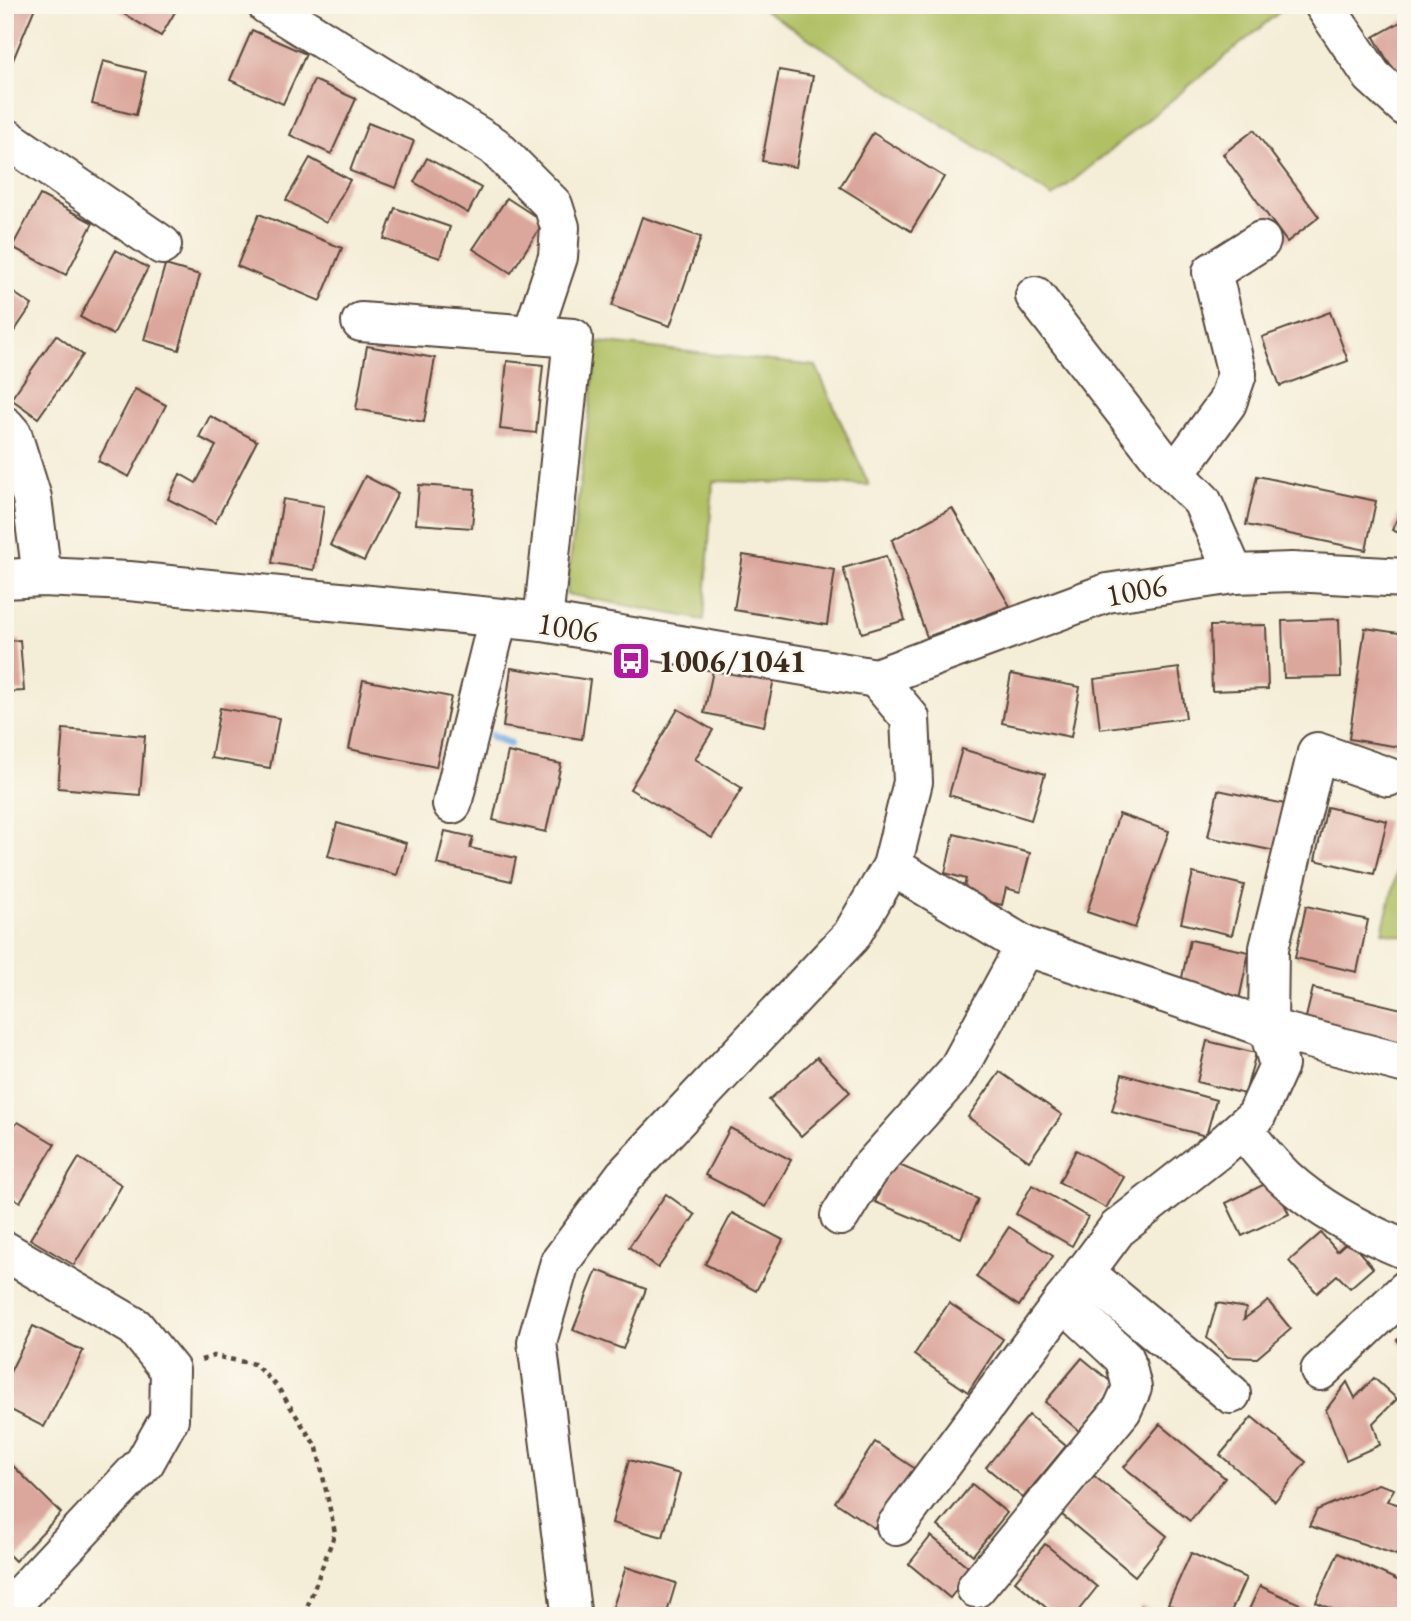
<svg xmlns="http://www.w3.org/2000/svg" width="1411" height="1621" font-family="'EB Garamond',serif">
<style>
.green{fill:#b0c063;stroke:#767540;stroke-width:2}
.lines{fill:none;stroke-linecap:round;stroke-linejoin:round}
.stream{stroke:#78ade5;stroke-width:9}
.building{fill:#dba69b}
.minor-casing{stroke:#57473a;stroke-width:42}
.path{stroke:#57473a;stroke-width:4.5;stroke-dasharray:5 5;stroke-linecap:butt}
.minor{stroke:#fff;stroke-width:38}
.labels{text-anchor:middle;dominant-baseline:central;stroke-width:5;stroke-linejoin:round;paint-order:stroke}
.street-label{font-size:32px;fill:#3b2a1e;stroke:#fbf7ec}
.poi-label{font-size:32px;font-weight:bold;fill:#3b2a1e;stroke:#fbf7ec;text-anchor:start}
</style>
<rect width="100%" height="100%" fill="#fbf7ec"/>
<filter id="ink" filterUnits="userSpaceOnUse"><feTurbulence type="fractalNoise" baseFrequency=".0143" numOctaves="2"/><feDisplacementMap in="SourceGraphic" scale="14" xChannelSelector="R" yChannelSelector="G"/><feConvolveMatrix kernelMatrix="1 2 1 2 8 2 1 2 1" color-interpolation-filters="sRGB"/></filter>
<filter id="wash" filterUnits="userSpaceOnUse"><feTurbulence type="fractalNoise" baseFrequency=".00686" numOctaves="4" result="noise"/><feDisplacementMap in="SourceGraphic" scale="28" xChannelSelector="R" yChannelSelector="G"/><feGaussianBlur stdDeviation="1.57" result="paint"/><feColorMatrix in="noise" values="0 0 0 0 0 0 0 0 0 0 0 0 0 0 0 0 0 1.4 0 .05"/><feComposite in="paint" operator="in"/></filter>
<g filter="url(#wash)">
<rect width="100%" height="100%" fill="#f4edd7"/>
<g class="green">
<polygon points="757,5 1288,5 1053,197"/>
<polygon points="598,342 816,366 869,485 713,481 704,620 566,594"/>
<polygon points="1406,836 1406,937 1382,932"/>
</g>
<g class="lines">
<polyline class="stream" points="493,736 509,743"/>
</g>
<g id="blocks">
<g class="building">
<polygon points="5,5 36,5 5,79"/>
<polygon points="109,5 179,5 161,36"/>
<polygon points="1406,19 1406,87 1403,88 1374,37"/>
<polygon points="252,30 306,54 283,104 230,80"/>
<polygon points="103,61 146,72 136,115 92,104"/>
<polygon points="779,70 813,76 796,167 762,161"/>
<polygon points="314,80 356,99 331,154 290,135"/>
<polygon points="368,123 414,141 396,188 350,171"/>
<polygon points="1254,130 1319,217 1287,242 1223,154"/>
<polygon points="873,133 944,177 911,231 840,187"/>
<polygon points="310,158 350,180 326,223 286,200"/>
<polygon points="427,158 481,188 468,213 414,182"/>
<polygon points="40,195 93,223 66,275 12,247"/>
<polygon points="507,198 544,222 511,273 473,249"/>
<polygon points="395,208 450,227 440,258 384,239"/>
<polygon points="259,214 342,248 320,301 237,266"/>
<polygon points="642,217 701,237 670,326 612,306"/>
<polygon points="116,250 148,268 113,335 80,317"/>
<polygon points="165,265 200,275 179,350 144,340"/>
<polygon points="5,287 32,305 5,345"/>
<polygon points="1330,312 1348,361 1280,386 1262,337"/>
<polygon points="56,335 83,355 38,418 11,399"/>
<polygon points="367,346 435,358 424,422 356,409"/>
<polygon points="507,361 543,365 536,433 500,429"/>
<polygon points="135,389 166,405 129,477 98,461"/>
<polygon points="210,416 257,441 215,523 168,499 180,474 196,483 216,446 199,437"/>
<polygon points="365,476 398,493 364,561 330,545"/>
<polygon points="1257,476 1376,501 1366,550 1246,525"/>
<polygon points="419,485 475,489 472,528 416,524"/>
<polygon points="283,499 324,506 314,570 272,563"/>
<polygon points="1406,499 1406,536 1392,530"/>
<polygon points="952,508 1010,606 927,637 892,540"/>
<polygon points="743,555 835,570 827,625 734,610"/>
<polygon points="886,556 905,620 862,633 843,568"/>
<polygon points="1339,619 1341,677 1284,678 1282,621"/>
<polygon points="1266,625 1268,689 1212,691 1210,626"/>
<polygon points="1365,628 1406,634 1406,748 1349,739"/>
<polygon points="20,640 24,691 5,692 5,641"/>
<polygon points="715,661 775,674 764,726 704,713"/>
<polygon points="511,668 590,680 582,739 503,727"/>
<polygon points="1179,668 1186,718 1100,729 1094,679"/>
<polygon points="1011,674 1080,687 1071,737 1002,723"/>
<polygon points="363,680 451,697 436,767 349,749"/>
<polygon points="220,708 279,718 270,768 211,758"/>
<polygon points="678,709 713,730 695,759 742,788 712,838 630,789"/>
<polygon points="63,729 145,736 140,795 58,788"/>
<polygon points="962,749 1045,774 1031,820 949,795"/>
<polygon points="508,752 561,764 546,832 493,820"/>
<polygon points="1218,790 1285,804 1275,851 1208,837"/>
<polygon points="1327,807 1387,821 1374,874 1315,860"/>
<polygon points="1119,814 1169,831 1135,928 1087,912"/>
<polygon points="337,823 406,843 397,875 328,856"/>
<polygon points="445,831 473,837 470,848 516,858 511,881 437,864"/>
<polygon points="954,834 1030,853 1020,892 1006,888 1002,905 962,895 966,879 945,873"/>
<polygon points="1193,873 1244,885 1232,935 1181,923"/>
<polygon points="1306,906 1368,920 1357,972 1295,958"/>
<polygon points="1190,940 1249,952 1239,1000 1180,987"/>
<polygon points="1313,988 1406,1010 1406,1055 1303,1030"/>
<polygon points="1207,1041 1256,1053 1245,1094 1197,1082"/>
<polygon points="817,1057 850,1092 801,1136 769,1100"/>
<polygon points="1000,1072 1062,1115 1029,1161 968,1117"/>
<polygon points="1122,1074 1216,1100 1206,1136 1112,1111"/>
<polygon points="18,1122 55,1144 20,1202 5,1193 5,1136"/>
<polygon points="730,1128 791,1160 766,1207 705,1175"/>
<polygon points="1076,1150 1124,1177 1106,1208 1059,1182"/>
<polygon points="79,1158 122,1185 74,1265 30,1239"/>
<polygon points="892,1162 978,1199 961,1238 875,1202"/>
<polygon points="1273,1180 1289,1214 1242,1236 1226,1203"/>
<polygon points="1032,1185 1088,1217 1072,1246 1016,1214"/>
<polygon points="666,1194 695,1215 658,1268 629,1247"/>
<polygon points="732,1213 783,1240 756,1291 705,1264"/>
<polygon points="1009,1227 1053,1256 1019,1306 976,1277"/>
<polygon points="1321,1233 1337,1251 1349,1240 1373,1268 1350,1288 1337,1275 1317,1293 1289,1261"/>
<polygon points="597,1270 646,1289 623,1349 573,1330"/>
<polygon points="1268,1301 1291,1329 1257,1358 1228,1357 1207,1338 1217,1303 1246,1308 1244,1319"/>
<polygon points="949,1303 1003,1339 968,1392 914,1355"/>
<polygon points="33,1326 83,1351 44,1427 5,1407 5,1382"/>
<polygon points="1406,1333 1406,1351 1397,1340"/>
<polygon points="1082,1358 1116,1386 1079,1431 1045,1402"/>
<polygon points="1374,1378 1397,1399 1373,1423 1380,1445 1346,1460 1326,1410 1347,1382 1355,1398"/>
<polygon points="1029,1415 1066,1446 1023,1498 986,1467"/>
<polygon points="1252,1417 1306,1462 1275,1501 1220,1455"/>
<polygon points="1160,1424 1225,1478 1190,1521 1124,1467"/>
<polygon points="875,1442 914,1468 874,1528 835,1502"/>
<polygon points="5,1458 61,1513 15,1561 5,1551"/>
<polygon points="629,1460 680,1474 663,1537 612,1523"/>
<polygon points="1093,1475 1167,1536 1135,1576 1061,1514"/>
<polygon points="972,1484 1007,1513 973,1555 938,1526"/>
<polygon points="1378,1484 1394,1489 1387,1501 1406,1507 1406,1558 1309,1526 1317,1510"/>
<polygon points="931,1536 972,1570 950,1598 909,1564"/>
<polygon points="1045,1544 1097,1587 1074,1616 1056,1616 1015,1581"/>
<polygon points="1191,1553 1246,1578 1229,1616 1194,1616 1168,1604"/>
<polygon points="1338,1553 1406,1584 1406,1596 1397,1616 1347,1616 1316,1602"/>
<polygon points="626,1567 676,1583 666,1616 610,1616"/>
<polygon points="1260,1586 1326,1616 1246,1616"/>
<polygon points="1141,1606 1166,1616 1137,1616"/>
</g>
</g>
</g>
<g filter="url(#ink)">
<use href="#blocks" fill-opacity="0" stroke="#57473a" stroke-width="2"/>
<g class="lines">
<g class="minor-casing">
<g id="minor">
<polyline points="267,5 494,146 553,205 560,227 558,257 532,335"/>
<polyline points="1324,5 1372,76 1406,107"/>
<polyline points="5,137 162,245"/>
<polyline points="1035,296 1164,463 1202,501 1234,574"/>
<polyline points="361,322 573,338 543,622"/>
<polyline points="5,426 12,434 32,498 42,577"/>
<polyline points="1175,474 1227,403 1237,374 1212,272 1261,241"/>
<polyline points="5,579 42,577 129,581 543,622 876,678 1107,593 1234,574 1292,572 1406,578"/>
<polyline points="452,804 498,618"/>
<polyline points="892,866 1025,946 1268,1028 1406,1064"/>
<path d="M1242,1129C1256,1145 1269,1163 1285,1178C1319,1210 1363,1232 1406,1250"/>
<polyline points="840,1216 867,1172 957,1071 1025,946"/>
<polyline points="5,1251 135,1327 170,1370 169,1419 145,1462 5,1612"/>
<polyline points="1084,1272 1231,1394"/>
<polyline points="1320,1371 1406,1290"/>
<polyline points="896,1526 1117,1229 1219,1149 1256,1116 1279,1065 1268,1028 1269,948 1317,752 1388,777"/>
<polyline points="976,1588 1122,1410 1132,1388 1125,1359 1063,1301"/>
<polyline points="569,1616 571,1611 537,1342 560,1262 624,1176 851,936 892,866 913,782 910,718 876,678"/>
</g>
</g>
<polyline class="path" points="201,1360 214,1356 254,1364 277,1386 317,1448 335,1533 306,1610 307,1616"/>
<use href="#minor" class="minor"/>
</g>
</g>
<defs>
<g id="bus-square" transform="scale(2.0125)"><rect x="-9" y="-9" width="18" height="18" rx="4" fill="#b5179e" stroke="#fbf7ec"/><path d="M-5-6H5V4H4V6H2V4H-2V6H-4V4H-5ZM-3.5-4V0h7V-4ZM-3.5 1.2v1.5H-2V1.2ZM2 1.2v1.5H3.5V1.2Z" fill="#fff"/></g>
</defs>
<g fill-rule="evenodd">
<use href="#bus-square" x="631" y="661"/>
</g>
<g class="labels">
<g class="street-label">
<text transform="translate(1136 590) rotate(-11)">1006</text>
<text transform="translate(568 627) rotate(9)">1006</text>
</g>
<g class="poi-label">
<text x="658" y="661">1006/1041</text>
</g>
</g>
<rect width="1411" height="1621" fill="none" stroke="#fbf7ec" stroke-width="28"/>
</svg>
